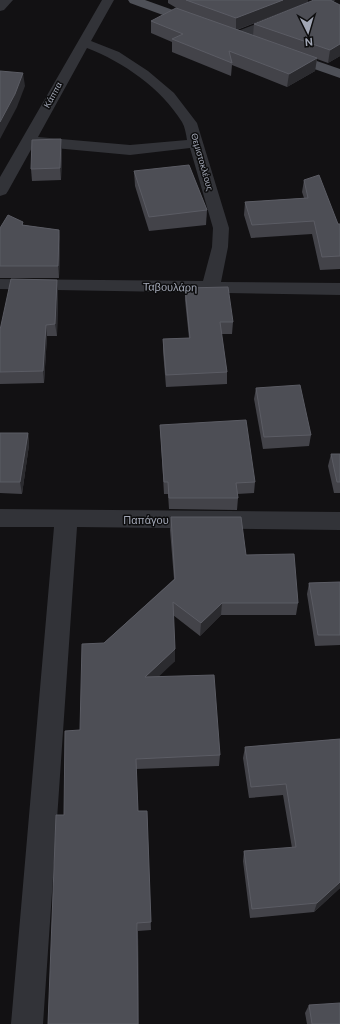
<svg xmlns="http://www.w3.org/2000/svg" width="340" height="1024" font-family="'DM Sans',sans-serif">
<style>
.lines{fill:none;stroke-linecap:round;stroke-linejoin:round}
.minor{fill:#323338;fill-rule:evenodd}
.major{fill:#4e5057;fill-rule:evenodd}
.wall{fill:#434349}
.shaded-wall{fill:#2b2b2f}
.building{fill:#4d4e55;stroke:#5b5c64}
.labels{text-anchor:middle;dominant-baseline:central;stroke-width:3;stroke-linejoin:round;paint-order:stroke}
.far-street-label{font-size:9px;fill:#a2a7b5;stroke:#0d0d0e}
.street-label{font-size:11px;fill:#a2a7b5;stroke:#0d0d0e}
</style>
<rect width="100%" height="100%" fill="#121113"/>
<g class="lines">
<g class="minor">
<polygon points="0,0 13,0 4,10 0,11"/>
<path d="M102,0H114L91,41L119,52L148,71L174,93L197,123L229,228L228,247L221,282L340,283V295L0,289V279L203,281L212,247L213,228L190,148L130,155L33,146L8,191L6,194L0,196V177ZM87,48C123,62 161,88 182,122C185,127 186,134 187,140L130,145L38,137Z"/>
<polygon points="318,0 335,0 333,3 240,40 235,41 229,37 230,34"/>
<polygon points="0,509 340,512 340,530 77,527 43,1024 11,1024 54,527 0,527"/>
</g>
<g class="major">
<polygon points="128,0 145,0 201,20 203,23 197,27 193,26 130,3"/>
<polygon points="288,51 340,69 340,78 283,58 281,55 283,52"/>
</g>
</g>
<g class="wall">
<polygon points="168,0 308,0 308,2 237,30 253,35 254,24 340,5 340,56 328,63 317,59 315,71 287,87 232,65 231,76 172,52 172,42 151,33 151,21 180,10 168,3"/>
<polygon points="62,150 61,180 32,181 31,169"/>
<polygon points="134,171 207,210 206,225 149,231 135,186"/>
<polygon points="304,180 338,224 340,224 340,269 320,270 312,234 251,238 244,215 245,202 304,198 302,192"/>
<polygon points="23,222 23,225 59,230 60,242 59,278 0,278 0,228"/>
<polygon points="57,280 58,292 57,336 47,336 44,383 0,384 0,330"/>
<polygon points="185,288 233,322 232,334 221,334 227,372 227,384 166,387 163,351 163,339 189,338 185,300"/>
<polygon points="256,388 311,435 309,446 263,449 254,399"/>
<polygon points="160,425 255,482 254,493 237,494 238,498 237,510 169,509 168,494 164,494"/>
<polygon points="0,433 28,433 29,445 22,494 0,493"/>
<polygon points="331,454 340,454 340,493 334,493 328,466"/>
<polygon points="171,517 246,555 298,603 296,615 221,615 200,636 173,615 175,661 158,676 220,755 219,766 136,769 138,811 147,811 151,930 138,931 139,1024 48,1024 64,815 104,643 174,579 170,530"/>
<polygon points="340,582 340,645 315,646 307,594 309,583"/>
<polygon points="340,739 340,888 314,912 250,918 243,861 244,851 292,848 283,795 249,798 243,758 245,747"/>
<polygon points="309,1005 340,1024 307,1024 305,1013"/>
</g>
<g class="shaded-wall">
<polygon points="283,0 308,0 308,2 236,30 236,18"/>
<polygon points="340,44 340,56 328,63 330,50"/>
<polygon points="317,58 315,71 287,87 289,74"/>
<polygon points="23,73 25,86 17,107 0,139 0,122"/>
<polygon points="61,139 62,150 61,180 60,168"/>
<polygon points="59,230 60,242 59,278 58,266"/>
<polygon points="57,280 58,292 57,336 55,324"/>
<polygon points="46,325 47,336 44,383 43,371"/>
<polygon points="28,433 29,445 22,494 20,482"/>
<polygon points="222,603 221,615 200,636 201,623"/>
<polygon points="175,649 175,661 146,689 145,677"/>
<polygon points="340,882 340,888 314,912 317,903"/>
<polygon points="137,923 138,931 139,1024 138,1024"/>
</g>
<g class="building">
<polygon points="186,0 283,0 236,18"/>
<polygon points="314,0 330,0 340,5 340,44 330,50 254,24"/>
<polygon points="176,8 317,58 289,74 229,51 232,63 172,39 183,34 151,21"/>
<polygon points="0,71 23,73 15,94 0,122"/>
<polygon points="61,139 60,168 31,169 32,140"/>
<polygon points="189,165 207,210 149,217 134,171"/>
<polygon points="319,175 338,224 340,224 340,256 322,257 314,221 252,225 245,202 308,198 304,180"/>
<polygon points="8,215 23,222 22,225 59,230 58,266 0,266 0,228"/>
<polygon points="11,279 57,280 55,324 46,325 43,371 0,372 0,330"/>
<polygon points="228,287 233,322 220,322 227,372 166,375 163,339 190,338 185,288"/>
<polygon points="300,385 311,435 264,437 256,388"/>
<polygon points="246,420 255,482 236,483 238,498 169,498 168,482 164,482 160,425"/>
<polygon points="0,433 28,433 20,482 0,482"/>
<polygon points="331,454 340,454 340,482 337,482"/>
<polygon points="171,517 241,517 246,555 294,554 298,603 222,603 201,623 173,602 175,649 145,677 214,675 220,755 136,759 138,811 147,811 151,922 137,923 138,1024 48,1024 56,815 64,815 65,731 80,730 82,644 104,643 175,579"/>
<polygon points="340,582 340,635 318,635 309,583"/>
<polygon points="340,739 340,882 317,903 252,909 244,851 296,847 286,784 251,787 245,747"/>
<polygon points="340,1003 340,1024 312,1024 309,1005"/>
</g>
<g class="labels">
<g class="far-street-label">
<text transform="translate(53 95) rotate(-61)">Κάππα</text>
<text transform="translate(202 162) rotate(74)">Θεμιστοκλέους</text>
</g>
<g class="street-label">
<text transform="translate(170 287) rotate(1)">Ταβουλάρη</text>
<text x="146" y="520">Παπάγου</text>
</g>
</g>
<g transform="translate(308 32) rotate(175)" stroke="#0d0d0e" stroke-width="3" paint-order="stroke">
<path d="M0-3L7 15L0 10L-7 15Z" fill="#a2a7b5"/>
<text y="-6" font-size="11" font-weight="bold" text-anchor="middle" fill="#a2a7b5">N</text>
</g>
</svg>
